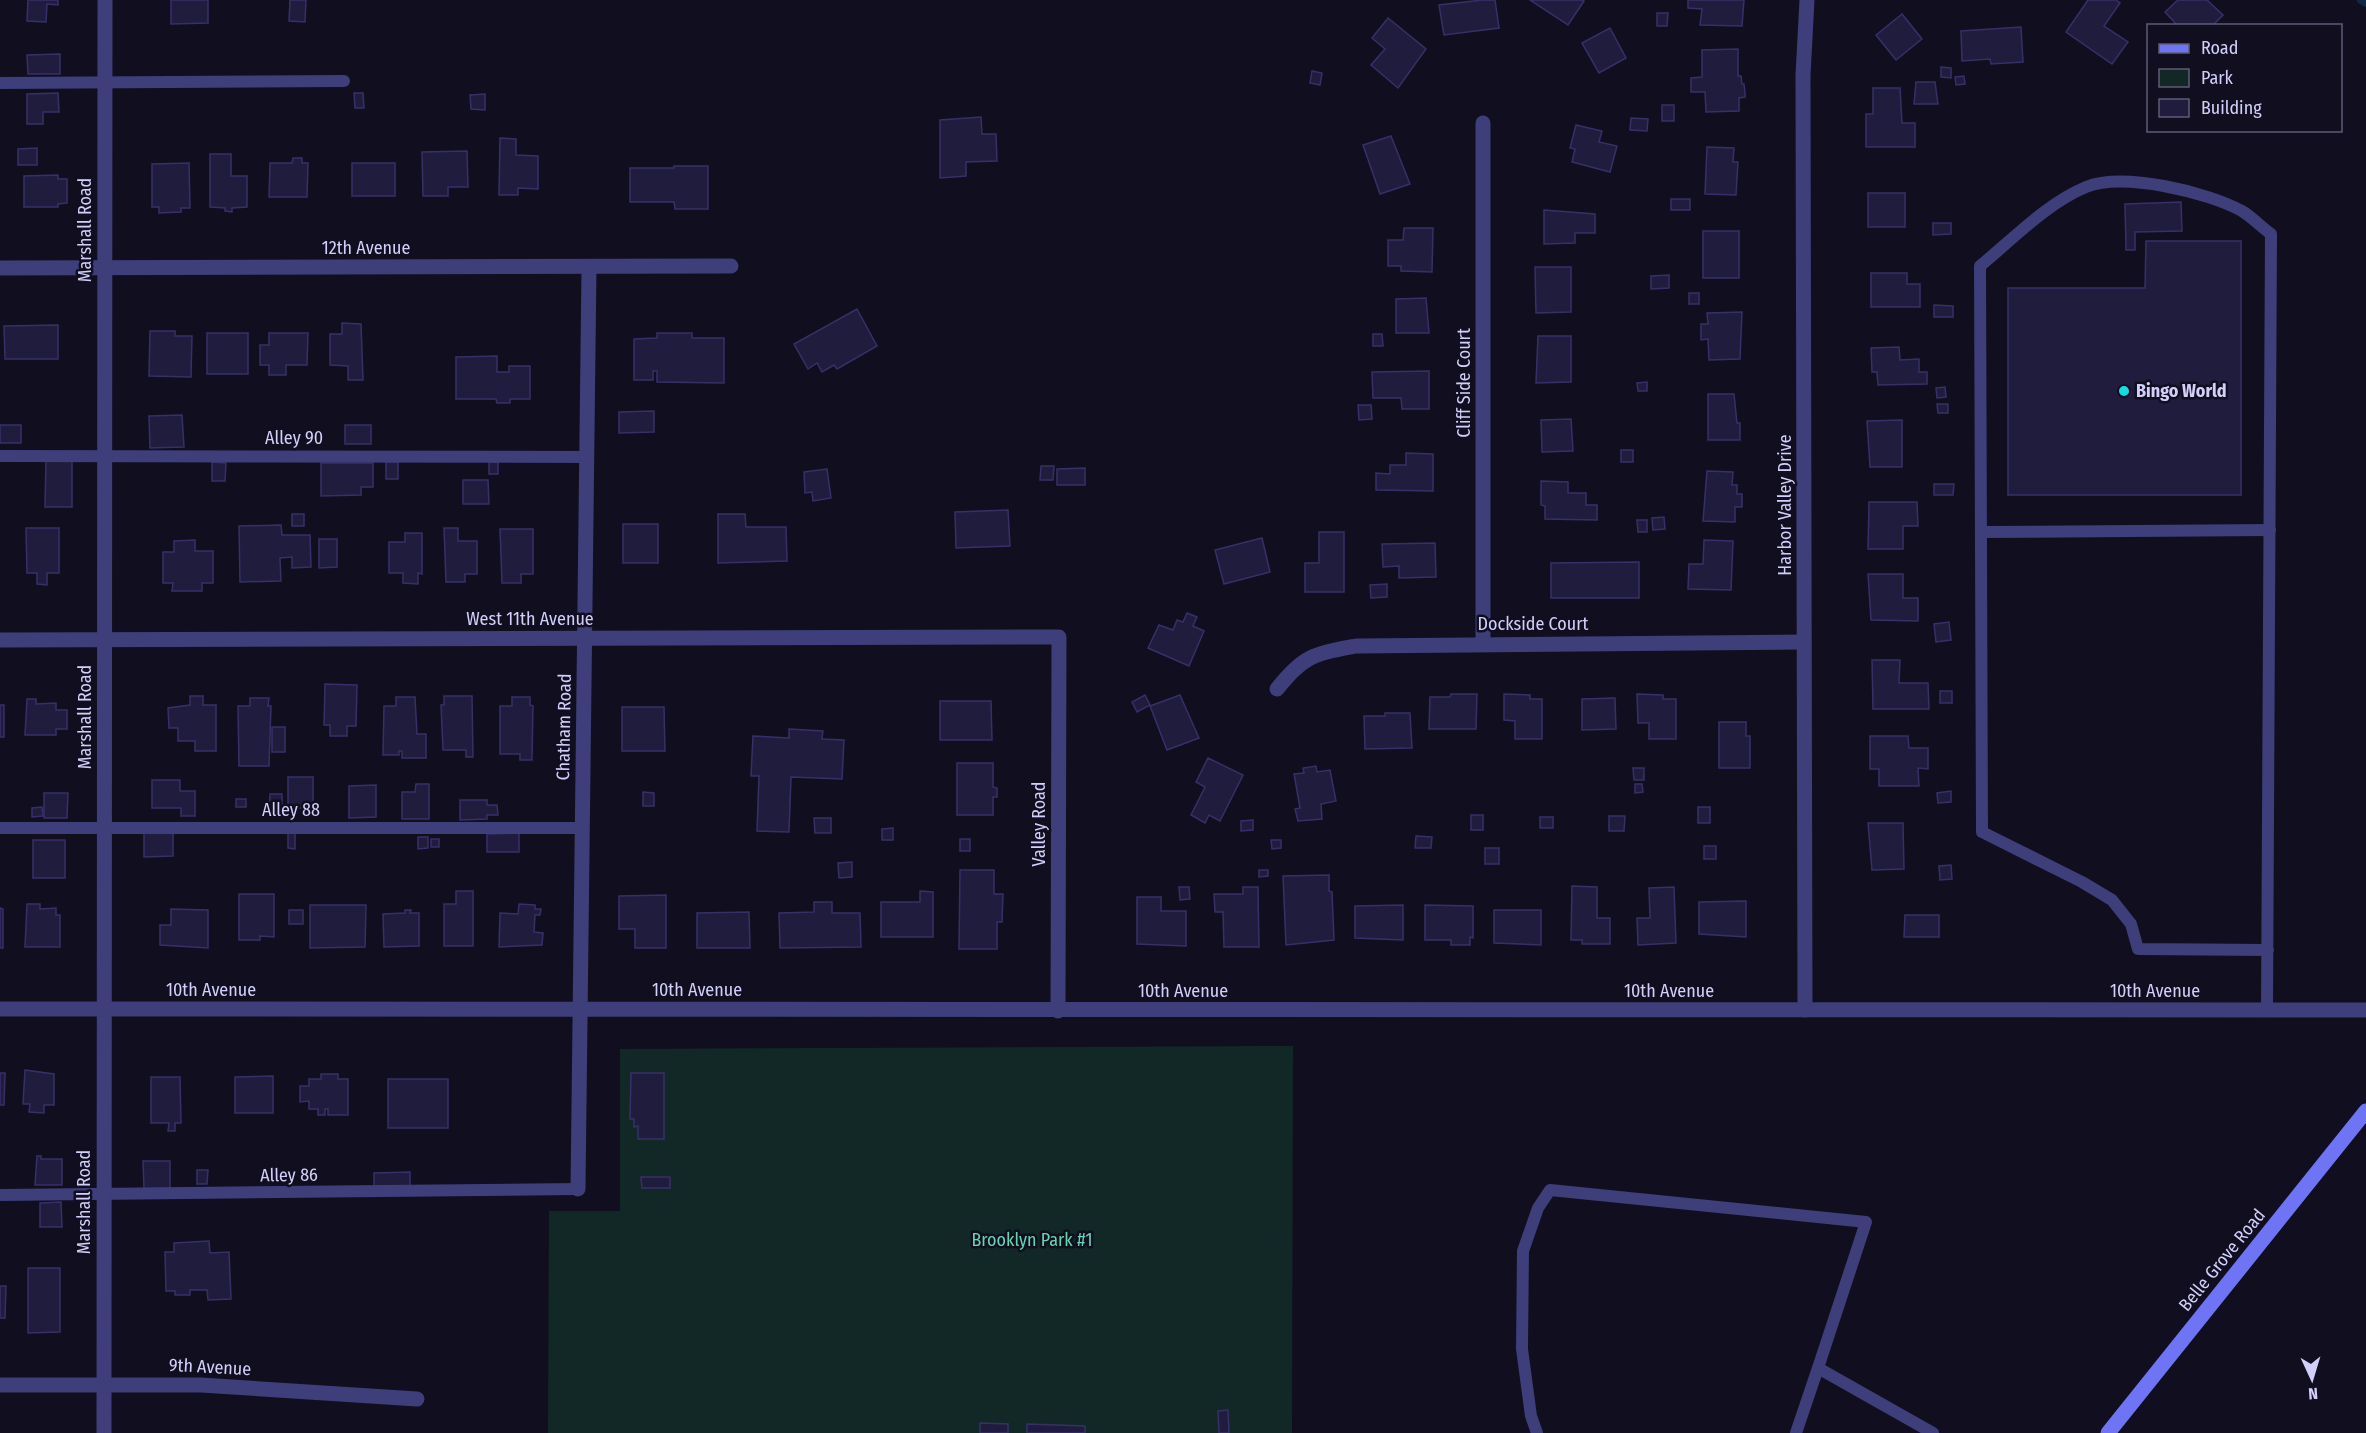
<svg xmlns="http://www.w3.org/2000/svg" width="2366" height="1433" font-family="'Fira Sans Condensed',sans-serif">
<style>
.green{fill:#122826}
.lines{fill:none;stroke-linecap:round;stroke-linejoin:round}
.stream{stroke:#122944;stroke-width:8}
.building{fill:#201c3e;stroke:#373068;stroke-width:1.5}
.service{stroke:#3d3e7a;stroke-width:12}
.minor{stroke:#3d3e7a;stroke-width:15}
.tertiary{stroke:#3d3e7a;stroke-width:15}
.secondary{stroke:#6e74f4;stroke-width:15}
.poi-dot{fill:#12dde5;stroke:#100e1f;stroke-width:2}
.labels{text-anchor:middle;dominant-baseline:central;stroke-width:5;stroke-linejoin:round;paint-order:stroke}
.street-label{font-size:18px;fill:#d2d0fb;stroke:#100e1f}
.poi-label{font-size:18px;font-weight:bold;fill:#d2d0fb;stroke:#100e1f;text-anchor:start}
.park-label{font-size:18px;fill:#62d5b1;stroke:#100e1f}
</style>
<rect width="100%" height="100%" fill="#100e1f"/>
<polygon class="green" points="1293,1046 1292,1433 548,1433 549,1211 620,1211 620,1049"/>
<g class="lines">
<polyline class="stream" points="2361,0 2366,3"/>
</g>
<g class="building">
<polygon points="28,0 58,0 58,5 47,4 46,22 27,21"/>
<polygon points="171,0 208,0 208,23 171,24"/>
<polygon points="290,0 306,0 305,22 289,21"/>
<polygon points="1482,0 1495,0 1499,28 1444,35 1439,5"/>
<polygon points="1530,0 1582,0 1584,1 1568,25"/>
<polygon points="1688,0 1744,0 1742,26 1700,25 1702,9 1688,8"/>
<polygon points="2088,0 2116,0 2120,3 2104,26 2128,42 2112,64 2066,32"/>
<polygon points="2178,0 2207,0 2223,15 2212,26 2178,26 2165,12"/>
<polygon points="1657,13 1668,13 1667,26 1657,26"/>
<polygon points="1902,14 1922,39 1896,60 1876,35"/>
<polygon points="1388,18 1426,49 1398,88 1371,65 1385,49 1372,38"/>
<polygon points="2021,27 2023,62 1991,64 1990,59 1962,61 1961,31"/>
<polygon points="1610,28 1626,58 1599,73 1582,43"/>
<polygon points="1738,49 1738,76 1741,76 1742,84 1744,84 1745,93 1745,97 1739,98 1739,111 1706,112 1705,92 1691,92 1691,78 1702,77 1702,50"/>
<polygon points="60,54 60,74 28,74 27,55"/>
<polygon points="1941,67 1951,68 1951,78 1941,77"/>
<polygon points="1312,71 1322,73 1320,85 1310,83"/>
<polygon points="1964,76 1965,84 1956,85 1955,77"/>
<polygon points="1916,82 1935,82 1938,104 1914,104"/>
<polygon points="1873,88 1900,88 1902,123 1915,123 1915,147 1866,147 1866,114 1873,114"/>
<polygon points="58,93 59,112 43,112 43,124 27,124 27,94"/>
<polygon points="354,93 363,93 364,108 355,108"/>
<polygon points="485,94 485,110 471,109 470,95"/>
<rect x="1662" y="105" width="12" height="16"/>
<polygon points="981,117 982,134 996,134 997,161 966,162 966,176 940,178 940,120"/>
<polygon points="1631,118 1648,119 1647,131 1630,130"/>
<polygon points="1576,125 1602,131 1599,142 1617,146 1610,172 1572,162 1575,149 1570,148"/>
<polygon points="1391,136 1410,184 1380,194 1363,145"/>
<polygon points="500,138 516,139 516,155 538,156 538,189 518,188 518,195 499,195"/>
<polygon points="1707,147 1734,148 1733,162 1738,162 1736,195 1705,194"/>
<polygon points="37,148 37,165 18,165 18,149"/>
<polygon points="467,151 468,187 448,187 448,196 423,196 422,152"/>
<polygon points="210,154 231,154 231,176 247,176 247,207 232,208 232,212 225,211 225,208 210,207"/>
<polygon points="293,158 302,158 302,163 308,163 307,197 269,197 270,163 292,163"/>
<polygon points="189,163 190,208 181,208 181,212 159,213 159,207 152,207 152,164"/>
<rect x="352" y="163" width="43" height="33"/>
<polygon points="674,166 708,166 708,209 675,209 674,202 630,202 630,168 674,168"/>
<polygon points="58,175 58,179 67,179 67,203 58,204 58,207 24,207 24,176"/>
<rect x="1868" y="193" width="37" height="34"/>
<rect x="1671" y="199" width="19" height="11"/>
<polygon points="2181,202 2182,231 2135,232 2135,250 2126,250 2125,204"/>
<polygon points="1544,210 1595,214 1595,233 1575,233 1575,243 1544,244"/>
<polygon points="1933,223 1951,223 1951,234 1933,235"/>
<polygon points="1404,228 1433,228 1432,272 1401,271 1401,266 1388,266 1388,240 1403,240"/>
<rect x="1703" y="231" width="36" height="47"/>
<polygon points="2146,241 2241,241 2241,495 2008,495 2008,288 2145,288"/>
<polygon points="1535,267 1571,267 1571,312 1536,313"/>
<polygon points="1871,273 1907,273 1907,284 1920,284 1920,307 1871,307"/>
<polygon points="1669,275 1669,288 1651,289 1651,276"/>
<rect x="1689" y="293" width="10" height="11"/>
<polygon points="1426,298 1429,333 1396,333 1396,299"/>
<polygon points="1934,305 1953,306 1953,317 1934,317"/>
<polygon points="857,309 877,346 837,369 834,365 822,372 817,363 808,369 794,344"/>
<polygon points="1742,312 1740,359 1709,360 1708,339 1701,340 1701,324 1708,324 1707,313"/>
<polygon points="342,323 361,324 363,380 348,380 348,366 330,365 330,334 342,334"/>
<polygon points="58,325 58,359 5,359 4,326"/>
<polygon points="150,331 175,331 175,336 192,336 191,377 149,376"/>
<rect x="207" y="333" width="41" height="41"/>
<polygon points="269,333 308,333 307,365 286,365 286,375 269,375 269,365 260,365 260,345 269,345"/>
<polygon points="657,333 692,333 692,338 724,338 724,383 657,382 657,371 653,371 653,380 634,380 634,339 657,338"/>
<polygon points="1373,334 1382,334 1383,346 1373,346"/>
<polygon points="1538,336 1571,336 1571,382 1536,383"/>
<polygon points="1899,347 1900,360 1919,359 1919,372 1927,372 1927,384 1878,385 1877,372 1872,372 1871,348"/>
<polygon points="497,356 497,372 509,372 509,366 530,366 530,399 510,399 510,403 497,403 496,399 456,399 456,357"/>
<polygon points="1429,371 1429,409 1402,409 1401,398 1373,398 1372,372"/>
<polygon points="1647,382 1647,391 1638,391 1637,383"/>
<polygon points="1945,387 1946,397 1937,398 1936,388"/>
<polygon points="1708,394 1734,394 1737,423 1740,423 1740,440 1708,440"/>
<polygon points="1937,404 1948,404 1948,413 1938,413"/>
<polygon points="1358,405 1371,405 1372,419 1359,420"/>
<polygon points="654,411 654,432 619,433 619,412"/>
<polygon points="182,415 184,447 150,448 149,416"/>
<polygon points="1571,419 1573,451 1542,452 1541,420"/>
<polygon points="1902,420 1902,467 1870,467 1867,421"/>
<rect x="0" y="425" width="21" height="18"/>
<rect x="345" y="425" width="26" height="19"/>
<rect x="1621" y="450" width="12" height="12"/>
<polygon points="1406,453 1433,454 1433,491 1376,490 1376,473 1390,474 1390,465 1406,465"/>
<polygon points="46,460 72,460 72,507 45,507"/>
<polygon points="212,462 226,463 225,481 212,481"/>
<rect x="386" y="462" width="12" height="17"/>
<rect x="489" y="462" width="9" height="12"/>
<polygon points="321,463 373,463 373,487 361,487 361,495 321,496"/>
<polygon points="1041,466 1054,466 1053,480 1040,480"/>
<polygon points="1085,468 1085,485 1057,485 1057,469"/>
<polygon points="827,469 831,498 813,501 812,492 805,493 804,472"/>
<polygon points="1707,471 1733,472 1732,485 1737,485 1737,494 1742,494 1742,507 1735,507 1735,522 1703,521"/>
<polygon points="463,480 488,480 489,504 463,504"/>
<polygon points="1541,481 1568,482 1568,493 1586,493 1586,505 1597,505 1597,520 1545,519 1545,506 1541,505"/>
<polygon points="1934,484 1954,484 1953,495 1934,495"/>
<polygon points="1869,502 1917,502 1918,526 1903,526 1903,549 1868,549"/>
<polygon points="1008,510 1010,546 956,548 955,512"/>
<rect x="292" y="514" width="12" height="12"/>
<polygon points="718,514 745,514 746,527 786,527 787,561 718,563"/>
<polygon points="1664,517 1665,529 1653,530 1652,518"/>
<polygon points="1637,520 1647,520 1647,532 1638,532"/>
<rect x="623" y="524" width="35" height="39"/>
<polygon points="281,525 282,535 310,535 311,567 292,568 292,557 280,558 281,581 240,582 239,526"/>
<polygon points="26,528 59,528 59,573 47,573 47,585 37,584 37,573 27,573"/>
<polygon points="444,528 458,528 458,541 477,541 477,574 465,574 465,582 446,582"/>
<polygon points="500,529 533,529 533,574 521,574 521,583 502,583"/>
<polygon points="1319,532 1344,532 1344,592 1305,592 1305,563 1319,563"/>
<polygon points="405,533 422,533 422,574 418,573 418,584 403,583 403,573 389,573 389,542 405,542"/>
<polygon points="1262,538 1270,572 1224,584 1215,550"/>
<polygon points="319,539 337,539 337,567 319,568"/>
<polygon points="195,540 195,551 213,551 213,583 202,583 202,591 172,591 173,583 163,583 163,552 174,552 174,541"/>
<polygon points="1704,540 1733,541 1731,590 1688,589 1689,564 1703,564"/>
<polygon points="1435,543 1436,577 1399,578 1399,566 1383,567 1382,544"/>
<polygon points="1639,562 1639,598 1551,598 1551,563"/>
<polygon points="1868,574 1903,574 1903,598 1918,598 1918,621 1871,620"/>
<polygon points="1387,584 1387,597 1371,598 1370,585"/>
<polygon points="1187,613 1197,617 1193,626 1204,631 1189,666 1148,648 1159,625 1173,630 1177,620 1183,622"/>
<polygon points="1949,622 1951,640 1936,642 1934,624"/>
<polygon points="1872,660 1900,660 1899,683 1928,683 1929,709 1873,709"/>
<polygon points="325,684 357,685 356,726 347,726 347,736 330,736 330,725 324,725"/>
<rect x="1940" y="691" width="12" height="12"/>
<polygon points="1451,694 1477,694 1476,729 1429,729 1430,697 1450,697"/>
<polygon points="1504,694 1530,695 1530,699 1542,699 1542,739 1515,739 1515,721 1504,720"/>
<polygon points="1637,694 1663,695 1663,699 1676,699 1676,739 1649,739 1649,723 1638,723"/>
<polygon points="1145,695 1150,705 1137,712 1132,702"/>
<polygon points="1180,695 1199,738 1167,750 1150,706"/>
<polygon points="190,696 203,696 203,705 216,705 216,751 195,751 195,741 178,741 178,728 169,728 168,708 190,705"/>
<polygon points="444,696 472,696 473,757 466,757 466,750 443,750 441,705 444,705"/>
<polygon points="396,697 415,697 417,734 426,734 426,758 402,758 402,751 399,751 399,755 383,755 384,706 396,706"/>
<polygon points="512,697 530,697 530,705 533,706 532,760 520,760 520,754 500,754 500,706 512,706"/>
<polygon points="250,698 269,698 268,706 271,706 269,766 239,766 238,706 250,706"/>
<polygon points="1615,698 1616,729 1582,730 1582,699"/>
<polygon points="27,699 36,699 36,704 56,703 56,710 67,710 67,729 56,729 56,735 25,735"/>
<polygon points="940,701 991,701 992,740 940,740"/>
<rect x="0" y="705" width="4" height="32"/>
<polygon points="622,707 664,707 665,751 622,751"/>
<polygon points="1385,713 1410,713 1412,748 1365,749 1364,716 1385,716"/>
<polygon points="1719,722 1746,722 1746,736 1750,736 1750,768 1719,768"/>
<rect x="272" y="727" width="13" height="25"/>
<polygon points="789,729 823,731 822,739 844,740 842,779 791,777 789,832 757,831 759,776 751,776 753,736 789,738"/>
<polygon points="1870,736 1908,736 1909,748 1928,748 1928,769 1918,768 1919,786 1879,786 1879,769 1870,769"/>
<polygon points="1208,758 1243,775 1220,821 1209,815 1205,823 1191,815 1205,787 1196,782"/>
<polygon points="957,763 993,763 993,787 997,788 997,797 993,797 993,815 957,815"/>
<polygon points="1316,766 1317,772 1330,770 1336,801 1321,804 1322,819 1298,821 1295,809 1300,808 1294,774 1304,773 1303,768"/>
<polygon points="1633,768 1644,768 1644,780 1634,780"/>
<rect x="288" y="777" width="25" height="31"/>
<polygon points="152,780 180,780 180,791 195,791 195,816 181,816 181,808 152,808"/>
<polygon points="416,784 429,784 429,819 402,819 402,792 415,792"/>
<polygon points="1635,784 1642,784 1643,792 1635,793"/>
<polygon points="376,785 376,817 349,818 349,786"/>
<polygon points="1951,791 1951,802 1938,803 1937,793"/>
<polygon points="643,792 654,793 654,806 643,806"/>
<polygon points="44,793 68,793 67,818 44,818"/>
<polygon points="270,794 282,794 282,813 269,813"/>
<rect x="236" y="799" width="10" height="8"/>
<polygon points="460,800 487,800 487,805 497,805 498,815 487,815 487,819 460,820"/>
<polygon points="42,807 43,816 32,817 32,808"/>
<rect x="1698" y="807" width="12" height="16"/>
<rect x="1471" y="815" width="12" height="15"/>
<polygon points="1609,816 1625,816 1624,831 1609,831"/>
<rect x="1540" y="817" width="13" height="11"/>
<polygon points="814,818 831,818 831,833 815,833"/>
<polygon points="1253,820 1253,830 1241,831 1241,821"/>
<polygon points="1868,823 1903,823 1904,869 1872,870"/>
<polygon points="893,828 893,840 882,840 882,829"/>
<polygon points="144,832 173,832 173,856 144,857"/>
<polygon points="288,833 295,833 295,849 288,848"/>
<polygon points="519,833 519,852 487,852 487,834"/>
<polygon points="1416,836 1432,837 1431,848 1415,848"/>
<polygon points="418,837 428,837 428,848 418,849"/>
<rect x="431" y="839" width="8" height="8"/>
<rect x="960" y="839" width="10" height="12"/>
<rect x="33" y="840" width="32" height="38"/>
<polygon points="1271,840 1281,840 1281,848 1272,849"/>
<rect x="1704" y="846" width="12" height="13"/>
<rect x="1485" y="848" width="14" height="16"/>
<polygon points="852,862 852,877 839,878 838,863"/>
<polygon points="1951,865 1952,879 1940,880 1939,866"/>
<polygon points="960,870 994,870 994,894 1003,894 1002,922 997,922 997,949 959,949"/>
<polygon points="1259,870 1268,870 1268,876 1259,877"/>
<polygon points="1329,875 1329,891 1332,892 1334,940 1286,945 1283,876"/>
<polygon points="1572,886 1597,887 1597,918 1610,918 1610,944 1582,944 1582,940 1571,940"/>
<polygon points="1179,887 1189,887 1190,899 1180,900"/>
<polygon points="1243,887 1258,887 1259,947 1224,947 1223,912 1215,912 1214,894 1243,894"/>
<polygon points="1674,887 1676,943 1638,945 1637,918 1650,918 1649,888"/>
<polygon points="456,891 473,891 473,946 444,946 444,904 456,904"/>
<polygon points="920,891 933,892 933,937 881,937 881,902 920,902"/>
<polygon points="239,894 274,894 274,937 260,936 260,940 239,940"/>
<polygon points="666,895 666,948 635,948 635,929 619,929 619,896"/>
<polygon points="1137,897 1161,897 1161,911 1186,911 1186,946 1137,944"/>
<polygon points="1746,901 1746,937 1699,934 1699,902"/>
<polygon points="814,902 832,902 832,913 860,913 861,947 780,948 779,913 814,912"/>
<polygon points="27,904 40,904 40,909 56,908 56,915 60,915 60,947 25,947"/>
<polygon points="519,904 535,905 535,909 541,909 540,915 535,915 534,932 543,933 542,945 499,947 500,913 518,914"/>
<polygon points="310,905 366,905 365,947 310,948"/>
<polygon points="1403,905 1403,940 1355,938 1355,906"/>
<polygon points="1425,905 1473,906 1473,938 1470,937 1470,945 1451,945 1451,940 1425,940"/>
<polygon points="0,908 3,909 3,948 0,948"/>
<polygon points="171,909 208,910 208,948 160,945 160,925 171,925"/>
<rect x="289" y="910" width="14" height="14"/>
<polygon points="405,910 411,910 410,913 419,913 419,946 384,947 383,914 405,913"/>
<polygon points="1494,910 1541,910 1541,945 1494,943"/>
<polygon points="749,912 750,948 697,948 697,913"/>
<polygon points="1905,915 1939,915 1939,937 1904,937"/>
<polygon points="25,1070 54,1074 54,1105 44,1105 44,1113 29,1112 30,1104 23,1104"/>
<polygon points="0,1073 5,1073 4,1105 0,1105"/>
<polygon points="631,1073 664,1073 664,1139 638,1139 638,1126 634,1127 634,1119 630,1119"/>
<polygon points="321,1074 338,1074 338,1079 348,1079 348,1115 328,1115 328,1109 325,1109 325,1115 318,1115 318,1109 309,1109 309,1101 300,1102 300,1086 309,1086 309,1079 321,1079"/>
<polygon points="273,1076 273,1113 235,1113 235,1077"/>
<polygon points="151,1077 180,1077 181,1123 175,1123 175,1131 168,1131 169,1123 151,1123"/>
<rect x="388" y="1079" width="60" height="49"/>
<polygon points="37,1156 41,1156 41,1159 62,1159 62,1185 35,1185"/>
<polygon points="143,1161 170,1161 170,1188 144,1189"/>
<polygon points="197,1170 208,1170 207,1184 197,1184"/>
<polygon points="410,1172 410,1187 374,1187 374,1173"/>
<polygon points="641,1177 670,1177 670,1188 642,1188"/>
<polygon points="61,1202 62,1227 40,1227 40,1203"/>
<polygon points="209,1241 210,1253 229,1252 231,1299 208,1300 207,1290 190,1290 190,1295 175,1295 175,1291 166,1291 165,1252 174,1252 174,1243"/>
<polygon points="28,1268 60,1268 60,1332 28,1333"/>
<polygon points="0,1286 6,1286 5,1318 0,1318"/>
<polygon points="1228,1410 1229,1433 1219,1433 1218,1411"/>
<polygon points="980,1423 1008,1424 1008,1433 980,1433"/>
<polygon points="1027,1424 1085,1426 1085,1433 1027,1433"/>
</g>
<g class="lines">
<g class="service">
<polyline points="0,83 344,81"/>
<polyline points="0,456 587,457"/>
<polyline points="1981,532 2270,530"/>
<polyline points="0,828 582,828"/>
<path d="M2267,1010C2269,752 2270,493 2271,234C2261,227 2252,217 2242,211C2207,192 2124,172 2086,187C2047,203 2012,240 1980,266L1982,832L2082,882L2112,900L2131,924L2138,949L2268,950"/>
<polyline points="0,1195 578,1189"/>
<polyline points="1537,1433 1531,1416 1522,1349 1523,1251 1538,1208 1550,1190 1866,1222 1818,1368"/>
<polyline points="1796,1433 1818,1368 1933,1433"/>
</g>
<g class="minor">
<polyline points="0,268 731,266"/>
<polyline points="0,640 1059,637 1058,1011"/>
<polyline points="1483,643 1483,123"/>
<path d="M1277,689C1304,655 1314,654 1356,646L1804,642"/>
<polyline points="1805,1010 1803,75 1807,0"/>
<polyline points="578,1189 589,267"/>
<polyline points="0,1385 201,1385 417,1399"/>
<polyline points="104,1433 105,0"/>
</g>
<polyline class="tertiary" points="0,1009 2366,1010"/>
<polyline class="secondary" points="2108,1433 2366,1111"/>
</g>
<circle class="poi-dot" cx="2124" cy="391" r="6"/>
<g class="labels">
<g class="street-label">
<text transform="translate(85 230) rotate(-90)">Marshall Road</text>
<text x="366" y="248">12th Avenue</text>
<text transform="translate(1464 383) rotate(-90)">Cliff Side Court</text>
<text x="294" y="438">Alley 90</text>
<text transform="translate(1785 505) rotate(-90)">Harbor Valley Drive</text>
<text x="530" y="619">West 11th Avenue</text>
<text x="1533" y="624">Dockside Court</text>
<text transform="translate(85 717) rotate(-90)">Marshall Road</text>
<text transform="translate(564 727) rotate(-89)">Chatham Road</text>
<text x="291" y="810">Alley 88</text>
<text transform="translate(1039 824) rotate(-90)">Valley Road</text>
<text x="211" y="990">10th Avenue</text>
<text x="697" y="990">10th Avenue</text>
<text x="1183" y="991">10th Avenue</text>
<text x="1669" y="991">10th Avenue</text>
<text x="2155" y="991">10th Avenue</text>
<text transform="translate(289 1175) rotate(-1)">Alley 86</text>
<text transform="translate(84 1202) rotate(-90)">Marshall Road</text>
<text transform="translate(2222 1260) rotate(-51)">Belle Grove Road</text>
<text transform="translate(210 1367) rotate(3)">9th Avenue</text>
</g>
<g class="poi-label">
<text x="2136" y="391">Bingo World</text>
</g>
<g class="park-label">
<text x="1032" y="1240">Brooklyn Park #1</text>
</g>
</g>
<rect x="2147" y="24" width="195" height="108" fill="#100e1f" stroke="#5e5c77" stroke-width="1.5"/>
<rect x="2159" y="44" width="30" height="9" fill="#6e74f4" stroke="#5e5c77" stroke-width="1.5"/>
<text x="2201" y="54" font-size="18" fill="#d2d0fb">Road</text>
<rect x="2159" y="69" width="30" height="18" fill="#122826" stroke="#5e5c77" stroke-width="1.5"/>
<text x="2201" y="84" font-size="18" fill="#d2d0fb">Park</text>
<rect x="2159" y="99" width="30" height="18" fill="#201c3e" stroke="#5e5c77" stroke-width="1.5"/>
<text x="2201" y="114" font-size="18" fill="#d2d0fb">Building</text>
<g transform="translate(2312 1379) rotate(176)" stroke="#100e1f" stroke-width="4.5" paint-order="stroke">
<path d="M0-4.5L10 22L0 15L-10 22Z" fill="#d2d0fb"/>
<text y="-9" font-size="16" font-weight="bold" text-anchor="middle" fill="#d2d0fb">N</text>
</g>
</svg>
